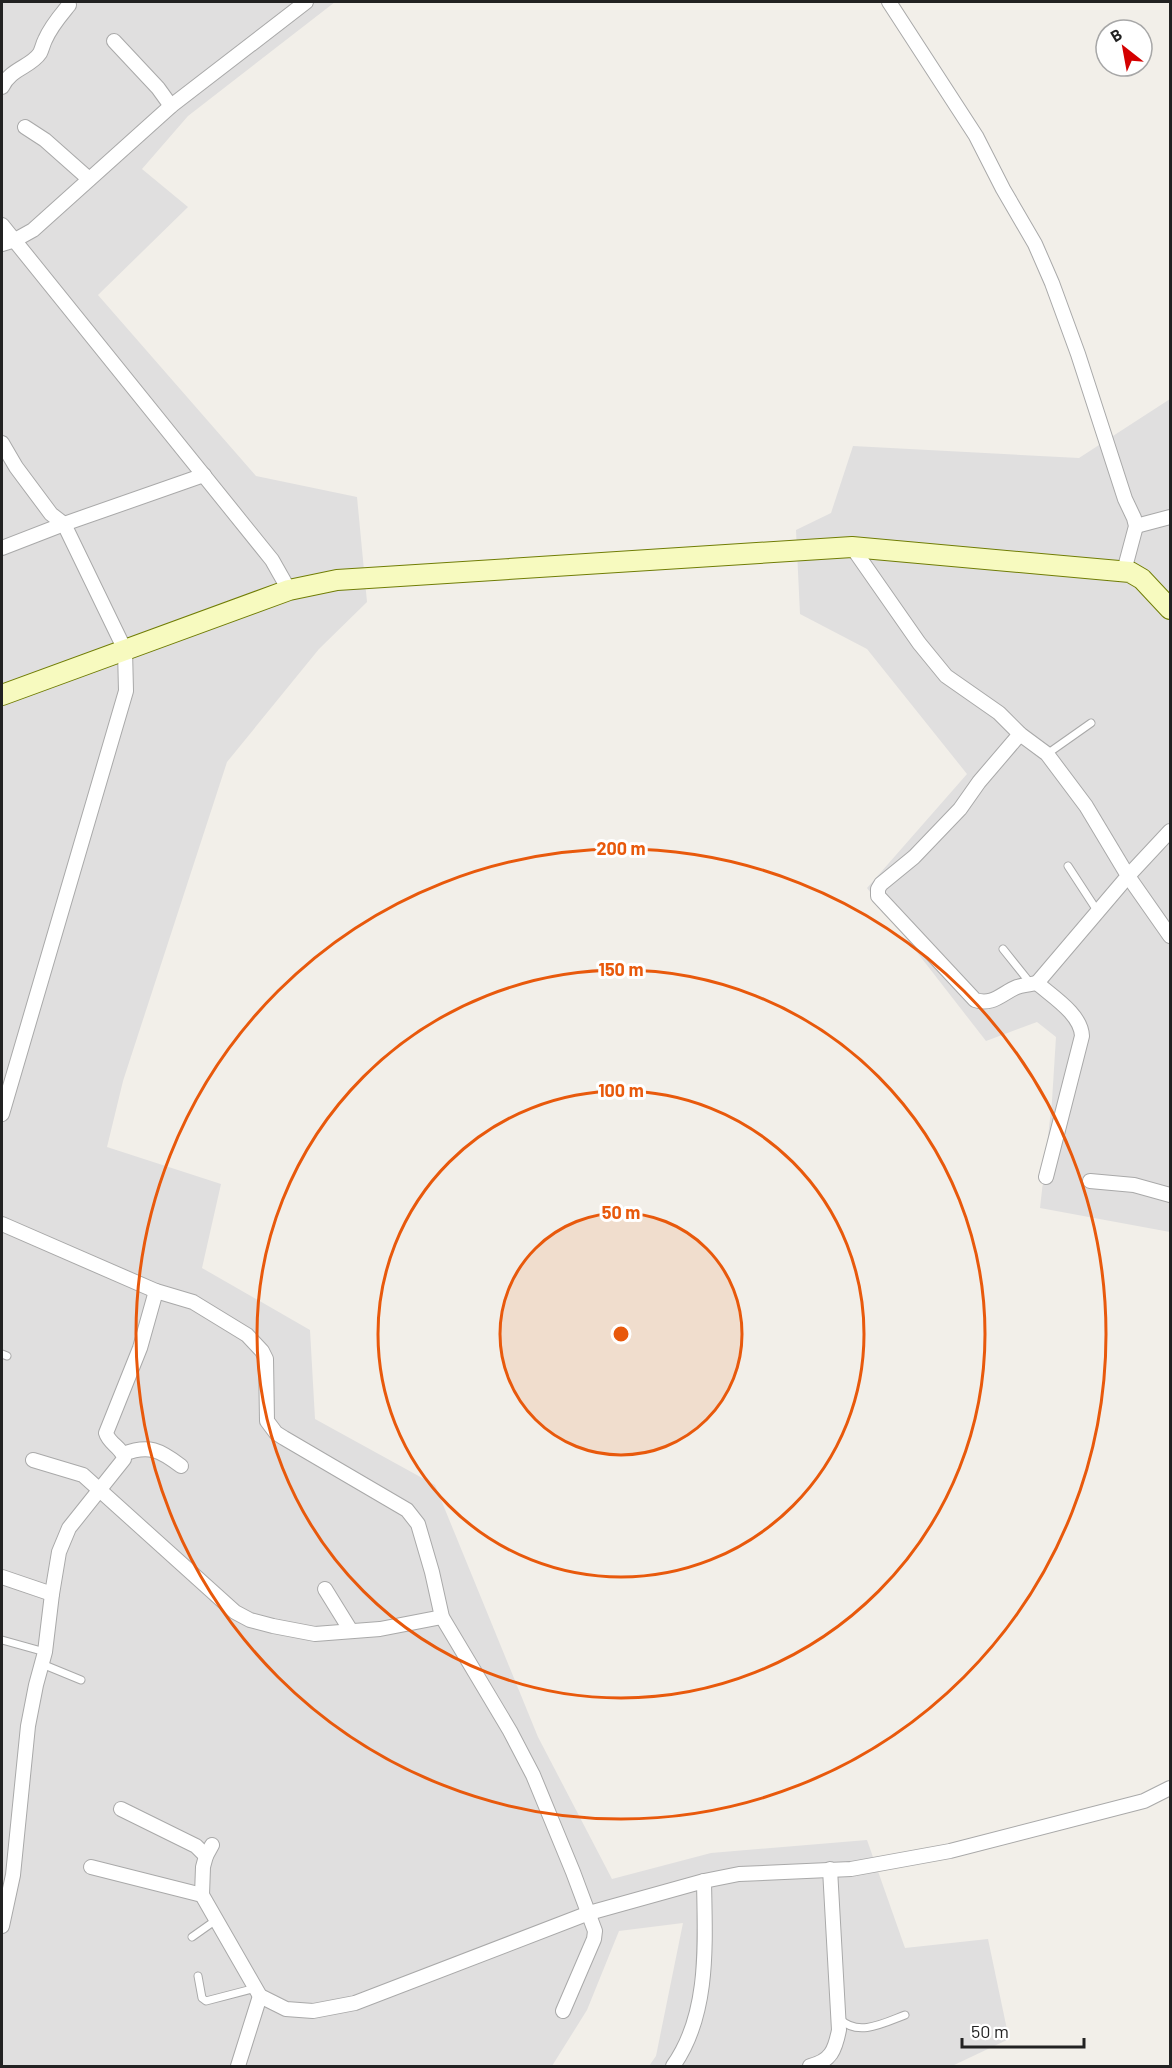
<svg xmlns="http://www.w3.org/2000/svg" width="1172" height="2068" font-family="Barlow,sans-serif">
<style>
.residential{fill:#e0dfdf}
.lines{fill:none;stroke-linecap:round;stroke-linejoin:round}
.lane-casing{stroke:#a9a9a9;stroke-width:9}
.street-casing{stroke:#a9a9a9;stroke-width:16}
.secondary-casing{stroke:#707d05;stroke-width:22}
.lane{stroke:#fff;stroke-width:7}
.street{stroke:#fff;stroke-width:14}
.secondary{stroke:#f7fabf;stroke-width:20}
.ring{fill:none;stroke:#e8590c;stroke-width:3}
.centre{fill:#e8590c;stroke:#fff;stroke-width:3}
.ring-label{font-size:18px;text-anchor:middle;font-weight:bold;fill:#e8590c;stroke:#fff;stroke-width:6;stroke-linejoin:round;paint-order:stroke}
</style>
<rect width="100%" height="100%" fill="#f2efe9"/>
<g class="residential">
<polygon points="2,2 335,2 188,116 142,169 188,207 98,295 256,476 357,497 367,602 319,649 227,762 123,1081 107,1147 221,1184 202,1268 310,1330 315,1419 435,1485 538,1737 612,1879 711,1853 867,1840 905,1948 988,1939 1009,2039 952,2066 649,2066 656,2056 683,1923 619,1931 587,2010 552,2066 2,2066"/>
<polygon points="1170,399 1170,1232 1040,1208 1052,1101 1056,1037 1037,1022 986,1041 867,888 967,774 867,649 800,614 796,530 831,513 853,446 1079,458"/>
</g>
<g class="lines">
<g class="lane-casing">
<g id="lane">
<polyline points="1047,754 1091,723"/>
<polyline points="1068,866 1098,912"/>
<polyline points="1003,949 1031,984"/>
<polyline points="2,1354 7,1356"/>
<polyline points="2,1640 45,1652"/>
<polyline points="42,1664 81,1680"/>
<polyline points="192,1937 216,1920"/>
<polyline points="198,1976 202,1998 206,2001 256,1988"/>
<path d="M840,2019C858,2037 884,2023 905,2015"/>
</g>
</g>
<g class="street-casing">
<g id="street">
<polyline points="889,2 976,136 1003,189 1035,244 1052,283 1078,354 1125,499 1134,518 1136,526 1124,571"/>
<polyline points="114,41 158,88 171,106"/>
<path d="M2,87C11,68 31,67 40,53C42,49 43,44 45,40C51,26 60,16 69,5"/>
<polyline points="25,127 45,140 89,179"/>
<polyline points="2,225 272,560 289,590"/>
<polyline points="2,244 15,240 33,230 171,106 306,2"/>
<polyline points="2,443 16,467 51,514 64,524 125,650 126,691 2,1114"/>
<polyline points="1136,526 1170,517"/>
<path d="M852,547L919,643L946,676L999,713L1020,734L1047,754L1086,806L1128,876L1037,983C1053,997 1081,1014 1082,1036L1046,1177"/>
<polyline points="2,548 64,524 204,475"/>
<path d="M1020,734L979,782L960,809L914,857L881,884L878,889V896L975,1000C993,1006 1002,993 1017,987C1024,985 1031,984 1037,983"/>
<polyline points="1170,831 1128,876 1170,936"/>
<polyline points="1090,1181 1134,1185 1170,1195"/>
<polyline points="2,1224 156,1291 193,1302 247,1335 262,1351 266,1359 267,1421 276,1433 284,1438 407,1510 418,1524 432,1572 442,1617 510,1731 533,1775 573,1872 595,1931 594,1939 563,2011"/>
<path d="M123,1454C149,1444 160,1450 181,1466"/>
<polyline points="33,1460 83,1475 235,1612 250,1620 273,1626 315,1634 380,1629 442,1617"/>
<polyline points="2,1577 52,1594"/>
<polyline points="325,1589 351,1631"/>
<polyline points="121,1809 196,1846 206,1856"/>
<polyline points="212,1845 206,1856 203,1867 202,1895 260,1996 286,2009 313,2011 355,2003 589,1913 704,1881 739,1874 851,1869 950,1851 1144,1801 1170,1788"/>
<polyline points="91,1867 202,1895"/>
<path d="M2,1926L13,1875L28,1726L36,1685L45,1652L52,1594L59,1552L69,1528L124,1459C123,1448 109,1444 106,1433L140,1348L156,1291"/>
<polyline points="238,2066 260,1996"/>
<path d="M673,2066C710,2014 705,1943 704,1881"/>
<path d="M810,2066C831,2061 835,2050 839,2030L830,1869"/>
</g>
</g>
<g class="secondary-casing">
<polyline id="secondary" points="2,695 289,590 337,580 852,547 1130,572 1142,579 1170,609"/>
</g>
<use href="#lane" class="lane"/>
<use href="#street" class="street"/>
<use href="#secondary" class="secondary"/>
</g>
<circle cx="621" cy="1334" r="121" fill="#e8590c" fill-opacity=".12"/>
<g class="ring">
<circle cx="621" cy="1334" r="121"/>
<circle cx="621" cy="1334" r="243"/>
<circle cx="621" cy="1334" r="364"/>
<circle cx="621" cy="1334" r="485"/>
</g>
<circle cx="621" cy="1334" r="9" class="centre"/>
<g class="ring-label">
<text x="621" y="855">200 m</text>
<text x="621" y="976">150 m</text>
<text x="621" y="1097">100 m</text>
<text x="621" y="1219">50 m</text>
</g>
<rect width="1172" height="2068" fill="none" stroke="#222222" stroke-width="6"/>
<g transform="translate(1124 48) rotate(329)"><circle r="28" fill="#ffffff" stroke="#a7a7a7" stroke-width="1.5"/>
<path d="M0-4.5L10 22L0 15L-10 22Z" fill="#d40000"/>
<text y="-9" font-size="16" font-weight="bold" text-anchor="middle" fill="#222222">B</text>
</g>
<path d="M962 2038v9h122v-9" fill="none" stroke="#222222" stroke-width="3"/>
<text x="971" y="2038" font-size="18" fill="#222222" stroke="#ffffff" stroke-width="4.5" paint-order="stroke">50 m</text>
</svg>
